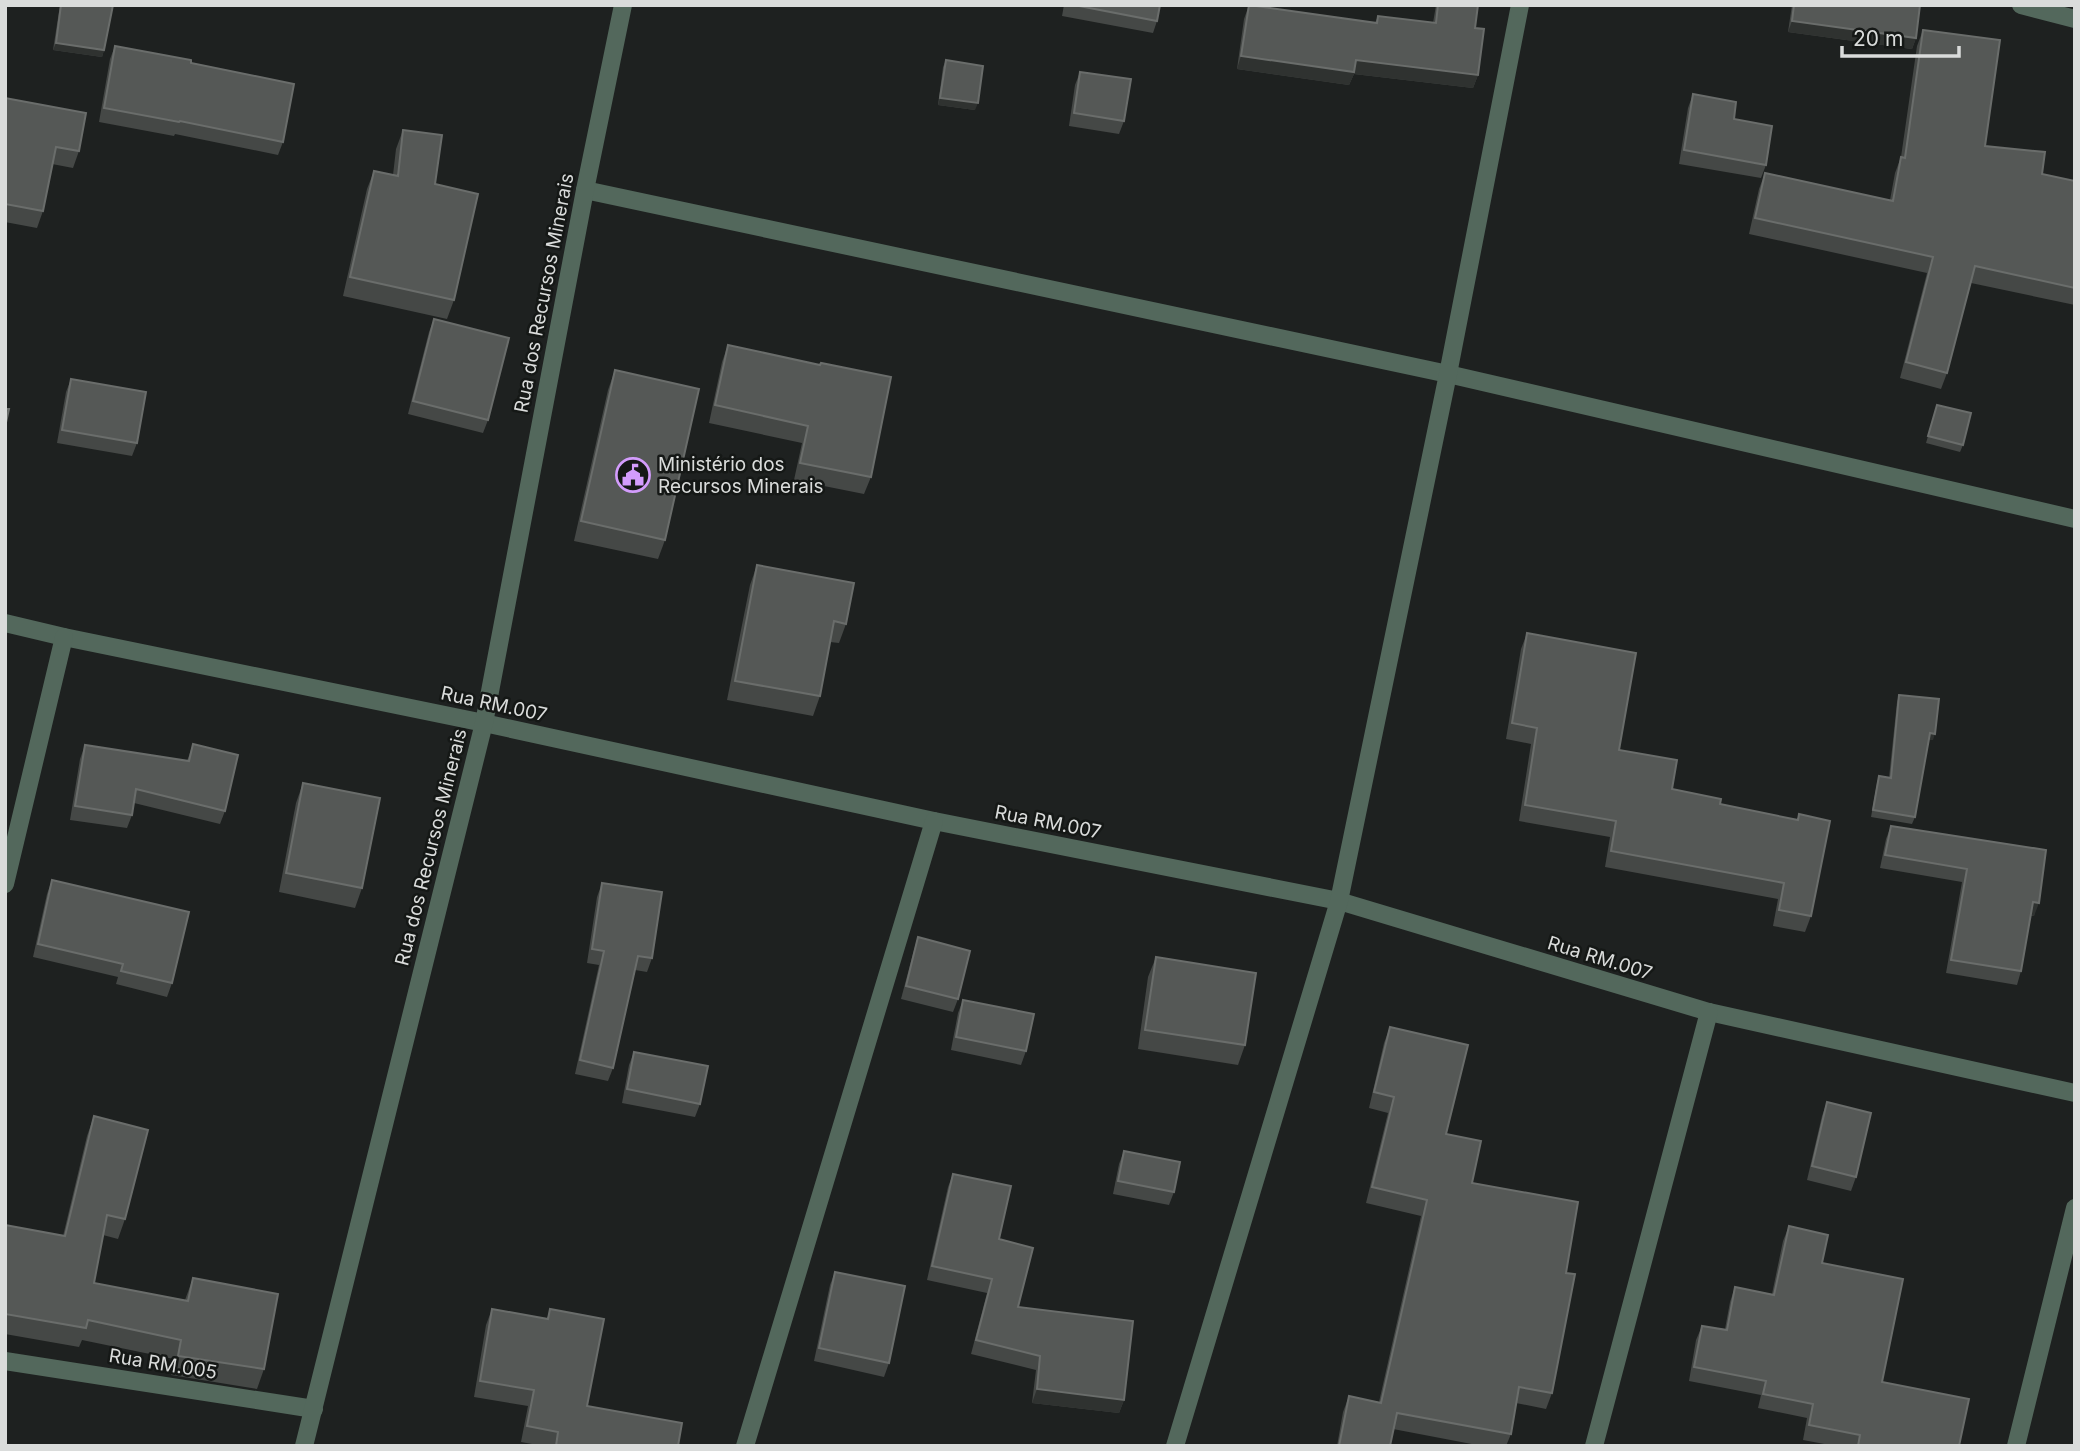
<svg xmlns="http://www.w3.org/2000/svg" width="2080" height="1451" font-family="Inter,sans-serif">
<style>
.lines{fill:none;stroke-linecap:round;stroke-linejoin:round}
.street{stroke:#53685c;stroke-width:18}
.wall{fill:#454846}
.shaded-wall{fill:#2f3230}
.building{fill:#555856;stroke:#6a6d6b;stroke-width:2}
.labels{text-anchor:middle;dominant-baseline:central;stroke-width:5;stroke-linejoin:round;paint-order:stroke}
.street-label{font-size:19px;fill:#dadcdb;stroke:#151816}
.poi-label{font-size:19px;fill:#dadcdb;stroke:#151816;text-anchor:start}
</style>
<rect width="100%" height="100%" fill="#1e2120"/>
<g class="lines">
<g class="street">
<polyline points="2021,5 2075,19"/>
<polyline points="585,190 1448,374 2075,519"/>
<polyline points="5,623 64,637 484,723 934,821 1339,901 1709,1012 2075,1093"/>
<polyline points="5,884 64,637"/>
<polyline points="5,1361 314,1409"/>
<polyline points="304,1446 484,723 585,190 623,5"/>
<polyline points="745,1446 934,821"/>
<polyline points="1175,1446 1339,901 1448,374 1520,5"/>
<polyline points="1594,1446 1709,1012"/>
<polyline points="2016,1446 2075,1208"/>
</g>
</g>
<g class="wall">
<polygon points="60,5 113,5 104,50 102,57 53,50"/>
<polygon points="1064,5 1160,5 1157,21 1153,33 1062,16"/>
<polygon points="1249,5 1375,23 1378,16 1433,23 1436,5 1478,5 1475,28 1478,75 1473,88 1354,74 1349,85 1237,69 1244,19"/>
<polygon points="1792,5 1920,5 1916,38 1912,49 1788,32"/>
<polygon points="1923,30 1985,146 2042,174 2075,181 2075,305 1971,283 1947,373 1941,389 1900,378 1927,273 1749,234 1759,189 1765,173 1890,200 1895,173 1901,157 1917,46"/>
<polygon points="115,46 191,63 283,142 278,155 175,134 174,136 99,122 110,59"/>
<polygon points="946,60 975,110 938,105 943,67"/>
<polygon points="1080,72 1124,121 1119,134 1069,126 1075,85"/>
<polygon points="1693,94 1734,119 1766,165 1761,178 1679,164 1688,108"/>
<polygon points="5,98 79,151 73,168 52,164 43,211 37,228 5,222"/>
<polygon points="403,130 435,184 454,300 447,319 343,296 367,189 374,171 393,175 396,149"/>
<polygon points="434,319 488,420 483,433 408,414 429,332"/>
<polygon points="728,345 871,477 864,494 794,480 802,443 709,423 722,362"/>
<polygon points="615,370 665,540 658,559 574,541 608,390"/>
<polygon points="71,379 137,443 132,456 57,443 66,392"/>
<polygon points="1937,405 1963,445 1960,452 1926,443"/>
<polygon points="757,565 846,624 839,643 830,642 820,696 813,716 727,700 750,585"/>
<polygon points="1527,633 1619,750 1672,789 1720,804 1797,820 1799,814 1811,916 1805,932 1773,926 1778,899 1605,867 1610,837 1519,821 1531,744 1506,739 1521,649"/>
<polygon points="1899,695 1933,740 1929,740 1915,817 1912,824 1871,817 1877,783 1879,776 1889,778 1897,702"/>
<polygon points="193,744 225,811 220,824 134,803 132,815 127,828 70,820 80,759 85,745 187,761"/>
<polygon points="303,783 362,888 355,908 279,892 296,803"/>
<polygon points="1891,826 2046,850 2034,916 2031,916 2021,971 2017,985 1946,973 1962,882 1880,868 1886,839"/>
<polygon points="52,880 172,983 167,997 116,984 118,977 33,957 47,894"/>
<polygon points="602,883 652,958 647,972 635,970 613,1068 608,1081 575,1074 599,965 587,963 597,897"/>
<polygon points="918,937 958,999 953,1012 901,999 914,950"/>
<polygon points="1156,957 1245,1045 1238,1065 1138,1049 1148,977"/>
<polygon points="963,1000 1026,1051 1021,1065 951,1050 958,1013"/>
<polygon points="1390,1027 1472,1183 1566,1273 1552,1393 1546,1409 1516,1403 1511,1434 1506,1446 1482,1446 1393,1429 1390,1446 1337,1446 1343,1412 1349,1396 1379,1402 1421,1216 1366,1203 1388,1113 1369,1108 1384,1043"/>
<polygon points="634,1052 700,1104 695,1117 622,1103 629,1065"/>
<polygon points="1827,1102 1856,1177 1851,1191 1807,1180 1822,1116"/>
<polygon points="94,1116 125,1219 118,1239 103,1235 94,1283 185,1300 193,1278 264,1369 257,1389 171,1375 174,1359 82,1340 79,1347 5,1334 5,1225 63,1236 87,1136"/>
<polygon points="1124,1151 1174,1192 1169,1205 1113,1194 1119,1164"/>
<polygon points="953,1174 999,1239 1018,1307 1124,1400 1119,1413 1032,1403 1036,1370 971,1354 987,1293 927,1280 948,1187"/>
<polygon points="1789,1226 1822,1263 1882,1382 1959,1446 1835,1446 1803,1440 1807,1418 1758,1408 1761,1395 1689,1381 1696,1340 1702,1326 1725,1329 1730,1302 1735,1287 1772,1294 1783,1241"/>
<polygon points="835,1272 889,1363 884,1377 814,1361 830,1285"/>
<polygon points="492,1309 547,1319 550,1309 587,1406 678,1446 543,1446 521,1442 528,1406 474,1397 486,1325"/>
</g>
<g class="shaded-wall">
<polygon points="1792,21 1916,38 1912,49 1788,32"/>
<polygon points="56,43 104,50 102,57 53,50"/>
<polygon points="1241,56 1356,60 1478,75 1473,88 1354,74 1349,85 1237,69"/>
<polygon points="940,98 978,103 975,110 938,105"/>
<polygon points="1930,733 1935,734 1933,740 1928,740"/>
<polygon points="2033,902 2039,903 2034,916 2028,915"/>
<polygon points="1037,1389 1124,1400 1119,1413 1032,1403"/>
</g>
<g class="building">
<polygon points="61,5 113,5 104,50 56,43"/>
<polygon points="1074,5 1160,5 1157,21"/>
<polygon points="1249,5 1377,23 1378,16 1436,23 1438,5 1478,5 1475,28 1484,29 1478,75 1356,60 1354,72 1241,56"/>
<polygon points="1794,5 1920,5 1916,38 1792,21"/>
<polygon points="1923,30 2000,40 1985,146 2045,152 2042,174 2075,181 2075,288 1975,266 1947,373 1906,362 1933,257 1755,218 1765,173 1893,201 1901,157 1905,158"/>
<polygon points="115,46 191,60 191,63 294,84 283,142 180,121 179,122 104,108"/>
<polygon points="946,60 983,66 978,103 940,98"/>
<polygon points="1080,72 1131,79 1124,121 1074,113"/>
<polygon points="1693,94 1736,102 1734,119 1772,126 1766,165 1684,150"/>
<polygon points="5,98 86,113 79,151 56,147 43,211 5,204"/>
<polygon points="403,130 442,135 435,184 478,194 454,300 350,277 374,171 398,176"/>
<polygon points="434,319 509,338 488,420 413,401"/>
<polygon points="728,345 820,365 821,363 891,377 871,477 800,463 808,426 715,405"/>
<polygon points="615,370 699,389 665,540 581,521"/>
<polygon points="71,379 146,392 137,443 62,430"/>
<polygon points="1937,405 1971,413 1963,445 1928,436"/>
<polygon points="5,409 9,409 5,427"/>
<polygon points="757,565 854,583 846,624 834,621 820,696 735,681"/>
<polygon points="1527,633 1636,653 1619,750 1677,760 1672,789 1721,799 1720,804 1798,820 1799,814 1830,821 1811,916 1779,910 1784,883 1611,851 1616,821 1525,805 1537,728 1512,723"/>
<polygon points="1899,695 1939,699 1935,734 1930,733 1915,817 1873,810 1879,776 1891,778"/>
<polygon points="193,744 238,755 225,811 136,789 132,815 75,806 85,745 189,761"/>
<polygon points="303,783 380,798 362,888 286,873"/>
<polygon points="1891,826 2046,850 2039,903 2033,902 2021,971 1951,960 1967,869 1885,855"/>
<polygon points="52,880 189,912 172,983 121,971 123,964 38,944"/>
<polygon points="602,883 662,892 652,958 638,956 613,1068 580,1060 604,951 592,949"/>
<polygon points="918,937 970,951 958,999 906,986"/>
<polygon points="1156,957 1256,973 1245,1045 1145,1030"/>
<polygon points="963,1000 1034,1014 1026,1051 956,1037"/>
<polygon points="1390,1027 1468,1045 1446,1134 1481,1141 1472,1183 1578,1202 1566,1273 1575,1274 1552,1393 1519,1387 1511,1434 1397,1413 1390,1446 1339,1446 1349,1396 1381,1403 1427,1200 1372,1187 1394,1097 1374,1092"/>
<polygon points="634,1052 708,1066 700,1104 627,1089"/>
<polygon points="1827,1102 1871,1113 1856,1177 1812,1166"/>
<polygon points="94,1116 148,1130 125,1219 107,1215 94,1283 188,1301 193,1278 278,1294 264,1369 178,1356 181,1340 88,1320 86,1328 5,1314 5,1225 65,1236"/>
<polygon points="1124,1151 1180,1162 1174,1192 1118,1181"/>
<polygon points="953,1174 1011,1186 999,1239 1033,1248 1018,1307 1133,1321 1124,1400 1037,1389 1040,1356 976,1340 992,1279 932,1266"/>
<polygon points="1789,1226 1828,1235 1822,1263 1903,1279 1882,1382 1969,1399 1959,1446 1858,1446 1860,1435 1809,1425 1813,1404 1763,1394 1766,1381 1694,1367 1702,1326 1727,1330 1735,1287 1774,1295"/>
<polygon points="835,1272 905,1286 889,1363 819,1348"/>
<polygon points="492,1309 548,1319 550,1309 604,1319 587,1406 682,1423 678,1446 556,1446 558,1432 527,1426 534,1390 480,1381"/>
</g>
<defs>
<g id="civic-ring" transform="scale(1.75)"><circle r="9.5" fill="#151816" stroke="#d39cfc" stroke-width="1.5"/><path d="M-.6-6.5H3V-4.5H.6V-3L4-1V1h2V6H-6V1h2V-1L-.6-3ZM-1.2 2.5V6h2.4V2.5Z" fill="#d39cfc"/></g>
</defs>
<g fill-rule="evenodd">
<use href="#civic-ring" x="633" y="475"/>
</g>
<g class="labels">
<g class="street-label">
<text transform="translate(544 293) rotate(-79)">Rua dos Recursos Minerais</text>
<text transform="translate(494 704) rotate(12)">Rua RM.007</text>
<text transform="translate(1048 822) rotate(11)">Rua RM.007</text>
<text transform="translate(431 847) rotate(-76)">Rua dos Recursos Minerais</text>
<text transform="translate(1600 958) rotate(17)">Rua RM.007</text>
<text transform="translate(163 1364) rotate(9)">Rua RM.005</text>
</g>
<g class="poi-label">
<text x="658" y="464">Ministério dos<tspan x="658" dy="22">Recursos Minerais</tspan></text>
</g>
</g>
<rect width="2080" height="1451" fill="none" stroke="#dadcdb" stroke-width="14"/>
<path d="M1842 46v10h117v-10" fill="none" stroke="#dadcdb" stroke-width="3.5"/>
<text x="1853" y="46" font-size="21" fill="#dadcdb" stroke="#151816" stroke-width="5" paint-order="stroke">20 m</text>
</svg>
